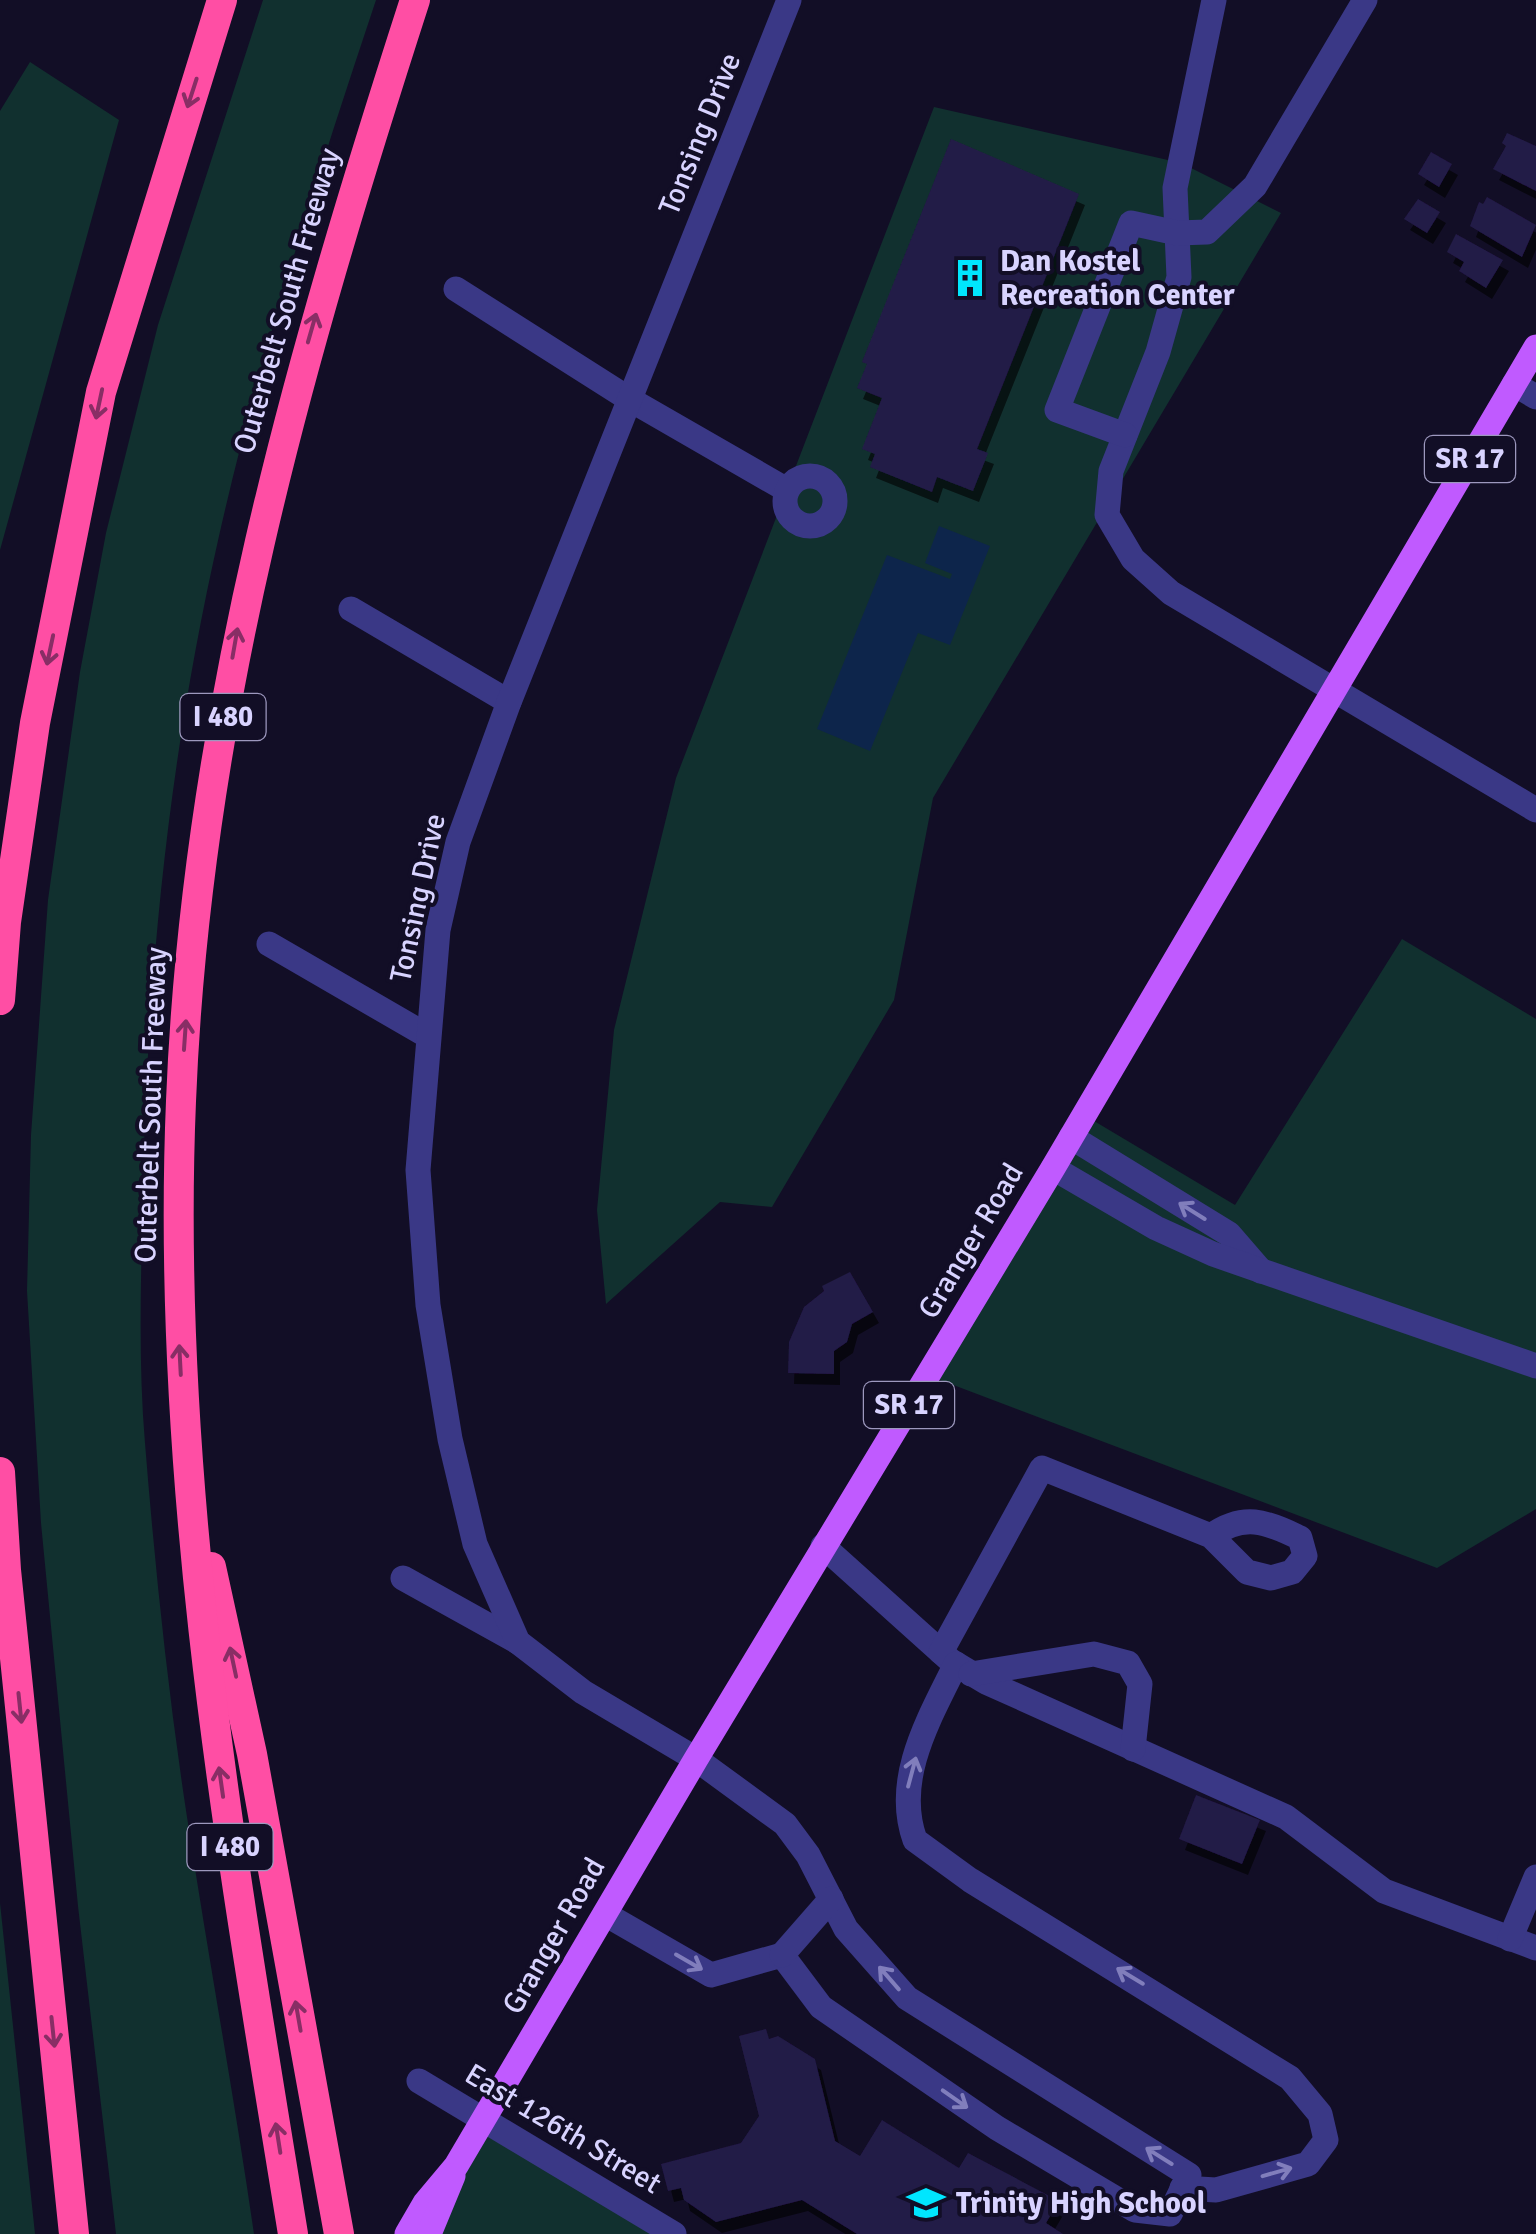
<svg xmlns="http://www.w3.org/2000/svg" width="1536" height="2234" font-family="Signika,sans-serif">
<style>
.green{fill:#11302f}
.water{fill:#0d254b}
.building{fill:#231a47;filter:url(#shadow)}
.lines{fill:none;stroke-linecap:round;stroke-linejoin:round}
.minor{stroke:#3a3886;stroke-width:25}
.major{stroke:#c05aff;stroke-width:25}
.highway{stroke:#ff4ea4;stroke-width:30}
.oneway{stroke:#882e65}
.oneway2{stroke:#817ebc}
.labels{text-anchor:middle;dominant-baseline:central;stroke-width:8;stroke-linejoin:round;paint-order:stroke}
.shield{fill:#120e26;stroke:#9d98be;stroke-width:2.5}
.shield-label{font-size:28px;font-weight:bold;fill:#d8d3ff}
.street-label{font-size:30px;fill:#d8d3ff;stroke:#120e26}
.poi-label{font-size:30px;font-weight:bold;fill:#d8d3ff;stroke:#120e26;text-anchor:start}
</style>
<defs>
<filter id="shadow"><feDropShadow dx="6" dy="11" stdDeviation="0" flood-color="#0009"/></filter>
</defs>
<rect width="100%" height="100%" fill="#120e26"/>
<g class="green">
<path d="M263,0H376C317,176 260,355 219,536C170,752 147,971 143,1192C141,1276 138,1360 145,1443C155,1568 168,1693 187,1817C208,1956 234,2095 254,2234H116L78,1906L41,1523L27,1291L31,1135L48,900L80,672L106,533L158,325Z"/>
<polygon points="30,62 119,120 0,550 0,111"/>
<polygon points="934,107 1181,163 1281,213 933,798 894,1000 772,1207 720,1202 606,1304 597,1210 614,1030 676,778"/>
<polygon points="1402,939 1536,1019 1536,1509 1437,1568 927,1375 1084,1115 1235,1205"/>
<polygon points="0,1903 35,2234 0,2234"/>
<polygon points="483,2120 674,2234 407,2234"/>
</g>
<polygon class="water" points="939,526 990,546 950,645 918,633 870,751 817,729 887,555 950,579 952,574 925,563"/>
<g class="building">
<polygon points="1507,133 1536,146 1536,191 1493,169 1506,146 1502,143"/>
<polygon points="951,139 1079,194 977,449 988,453 973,491 937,477 932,492 870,467 875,454 862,449 882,398 857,388 867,364 862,362"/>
<polygon points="1431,152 1452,164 1439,187 1418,174"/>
<polygon points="1487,197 1536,225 1522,257 1470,226 1479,202 1483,204"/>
<polygon points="1418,199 1440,212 1427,233 1404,219"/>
<polygon points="1456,234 1503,260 1486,288 1459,271 1464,262 1447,252"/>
<polygon points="850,1272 873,1312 852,1324 847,1342 834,1351 834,1374 788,1373 789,1342 804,1307 824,1291 822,1286"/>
<polygon points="1196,1795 1260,1820 1242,1864 1179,1839"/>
<polygon points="766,2029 769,2039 778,2036 815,2059 835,2141 860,2156 882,2120 959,2168 968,2153 1059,2201 1046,2223 1063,2234 857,2234 802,2200 716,2222 684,2200 681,2188 668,2191 661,2164 741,2143 759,2116 739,2036"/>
</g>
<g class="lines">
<g class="minor">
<polyline points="1214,0 1175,188 1179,277 1158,352 1111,471 1107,515 1133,559 1171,593 1536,810"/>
<polyline points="456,289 629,399 787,490"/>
<polyline points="1514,384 1536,397"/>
<polyline points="1125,435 1057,410 1131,223 1177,233 1207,232 1255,186 1365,0"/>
<circle cx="810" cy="501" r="25"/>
<polyline points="351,609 509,702"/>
<polyline points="269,944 426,1035"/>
<polyline points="1071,1137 1229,1234 1261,1271"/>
<polyline points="1053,1168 1156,1228 1213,1254 1536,1366"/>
<polyline points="823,1546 951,1661 986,1682 1286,1817 1384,1891 1536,1948"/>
<polyline points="403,1578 518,1642"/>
<path d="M941,1652L1042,1468L1211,1536L1247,1572L1271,1578L1292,1572L1305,1556L1300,1538C1266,1521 1243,1513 1211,1536"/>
<path d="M956,1664C929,1719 893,1779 915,1840L970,1880L1290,2078L1320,2114L1326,2140L1308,2164L1216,2190L1182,2188"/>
<polyline points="971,1674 1094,1654 1128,1663 1140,1684 1133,1749"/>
<polyline points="605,1914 711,1975 782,1955 821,2007 997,2128 1135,2210 1170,2214 1189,2175 907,1998 846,1929 808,1855 785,1824 696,1759 583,1692 518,1642 475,1544 450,1439 428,1305 418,1170 438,930 458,842 509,702 789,0"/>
<polyline points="1510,1939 1536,1877"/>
<polyline points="782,1955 831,1899"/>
<polyline points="419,2081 674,2234"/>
</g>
<g class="major">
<polyline points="407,2234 425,2203 456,2166 696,1759 1053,1168 1536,347"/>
<polyline points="429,2234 453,2176"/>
</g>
<g class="highway">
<polyline points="0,1000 6,922 35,723 101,392 222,0"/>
<polyline points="0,1472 6,1570 74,2234"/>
<polyline points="211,1567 252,1754 339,2234"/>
<path d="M293,2234C232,1858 165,1484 181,1101C196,718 298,362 415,0"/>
</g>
</g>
<defs><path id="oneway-shaft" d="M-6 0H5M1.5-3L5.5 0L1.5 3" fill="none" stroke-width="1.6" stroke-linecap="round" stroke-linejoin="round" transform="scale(2.5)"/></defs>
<g class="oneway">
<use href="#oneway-shaft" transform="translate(192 93) rotate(108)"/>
<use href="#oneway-shaft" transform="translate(312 328) rotate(-74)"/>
<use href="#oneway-shaft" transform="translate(99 404) rotate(102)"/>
<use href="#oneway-shaft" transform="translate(235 643) rotate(-80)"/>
<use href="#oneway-shaft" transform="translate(50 650) rotate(102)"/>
<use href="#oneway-shaft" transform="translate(185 1035) rotate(-86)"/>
<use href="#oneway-shaft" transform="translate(180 1360) rotate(-93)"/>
<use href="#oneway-shaft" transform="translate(233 1662) rotate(-102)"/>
<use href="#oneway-shaft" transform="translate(20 1708) rotate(84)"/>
<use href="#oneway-shaft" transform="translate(221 1782) rotate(-98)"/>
<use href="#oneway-shaft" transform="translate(298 2016) rotate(-100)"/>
<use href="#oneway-shaft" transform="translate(53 2032) rotate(84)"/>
<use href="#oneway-shaft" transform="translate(278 2138) rotate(-99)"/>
</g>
<g class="oneway2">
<use href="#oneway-shaft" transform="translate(1192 1211) rotate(-148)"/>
<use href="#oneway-shaft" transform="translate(912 1772) rotate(-75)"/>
<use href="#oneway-shaft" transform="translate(689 1962) rotate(30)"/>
<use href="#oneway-shaft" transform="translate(1130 1976) rotate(-149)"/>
<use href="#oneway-shaft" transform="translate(889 1978) rotate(-131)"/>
<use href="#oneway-shaft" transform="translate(955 2099) rotate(35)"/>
<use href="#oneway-shaft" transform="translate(1159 2156) rotate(-148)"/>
<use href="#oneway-shaft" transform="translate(1277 2172) rotate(-16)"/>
</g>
<defs>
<g id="building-bare" transform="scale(3)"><path d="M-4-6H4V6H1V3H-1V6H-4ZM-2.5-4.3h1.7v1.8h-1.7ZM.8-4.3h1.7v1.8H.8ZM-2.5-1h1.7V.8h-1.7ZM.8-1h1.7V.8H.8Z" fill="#00e6fe" stroke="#120e26" stroke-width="2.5" paint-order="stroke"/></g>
<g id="school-bare" transform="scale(3)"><path d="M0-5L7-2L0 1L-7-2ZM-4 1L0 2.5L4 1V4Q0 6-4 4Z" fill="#00e6fe" stroke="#120e26" stroke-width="2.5" paint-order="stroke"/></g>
</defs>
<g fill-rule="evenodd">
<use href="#building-bare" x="970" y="278"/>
<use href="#school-bare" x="926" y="2203"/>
</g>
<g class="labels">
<g class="shield">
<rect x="1425" y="436" width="90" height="46" rx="8"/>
<rect x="180.5" y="694" width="85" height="46" rx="8"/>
<rect x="864" y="1382" width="90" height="46" rx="8"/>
<rect x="187.5" y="1824" width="85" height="46" rx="8"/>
</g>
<g class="shield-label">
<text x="1470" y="459">SR 17</text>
<text x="223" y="717">I 480</text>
<text x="909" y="1405">SR 17</text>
<text x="230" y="1847">I 480</text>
</g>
<g class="street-label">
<text transform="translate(700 134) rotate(-68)">Tonsing Drive</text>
<text transform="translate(287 301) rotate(-74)">Outerbelt South Freeway</text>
<text transform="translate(418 898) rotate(-78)">Tonsing Drive</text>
<text transform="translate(151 1105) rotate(-88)">Outerbelt South Freeway</text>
<text transform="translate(971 1241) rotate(-59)">Granger Road</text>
<text transform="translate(554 1936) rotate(-60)">Granger Road</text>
<text transform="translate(563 2129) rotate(31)">East 126th Street</text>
</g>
<g class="poi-label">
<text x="1000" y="261">Dan Kostel<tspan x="1000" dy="34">Recreation Center</tspan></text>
<text x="956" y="2203">Trinity High School</text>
</g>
</g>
</svg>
